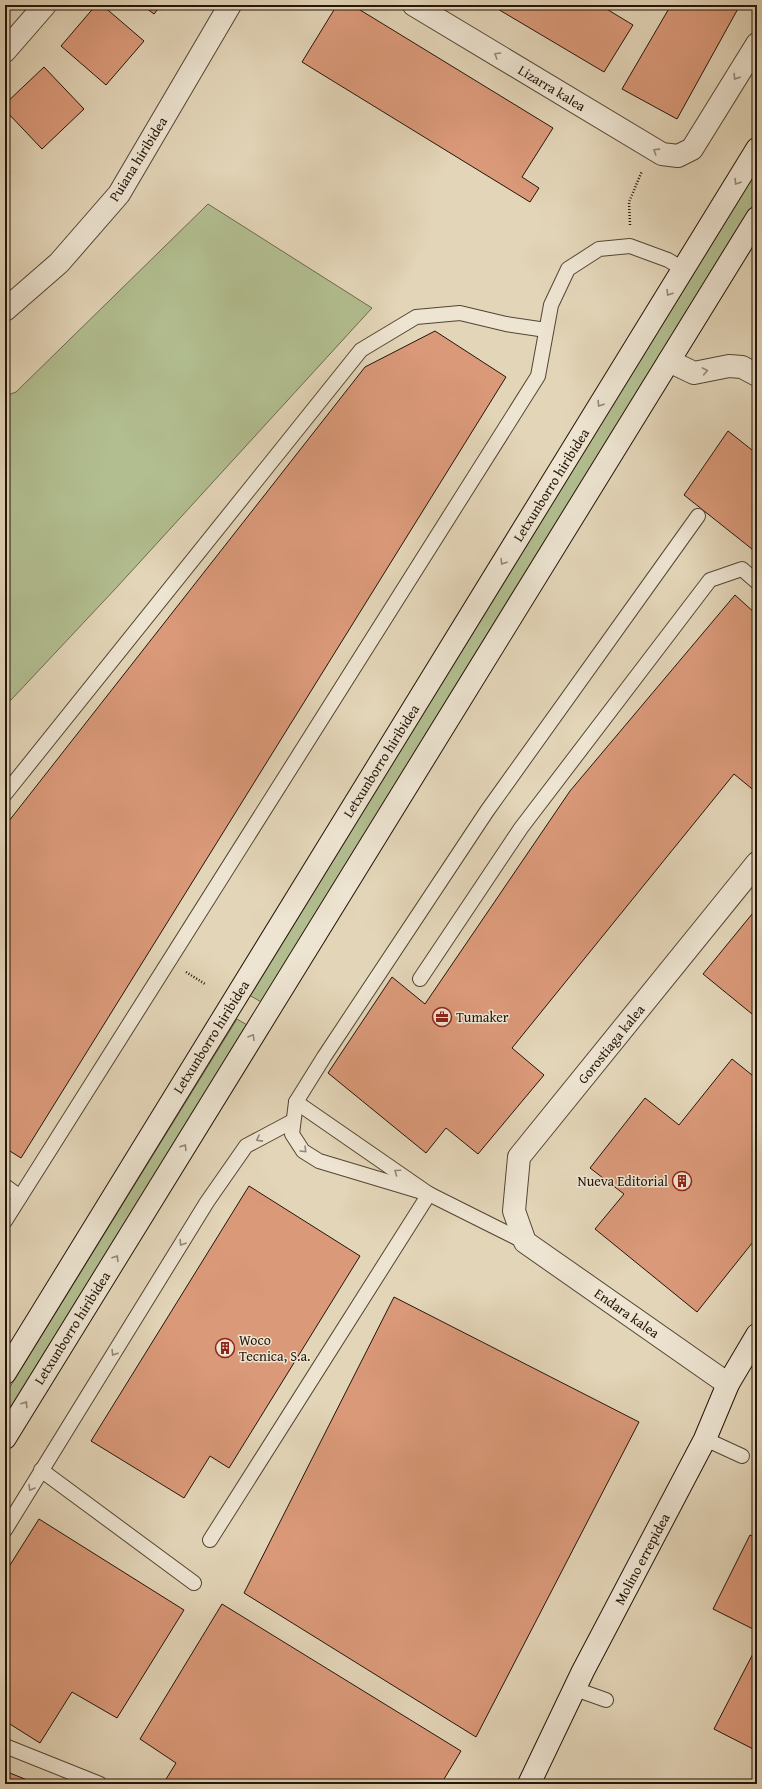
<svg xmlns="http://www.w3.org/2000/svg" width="762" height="1789" font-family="'Gentium Book Plus',serif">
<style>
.green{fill:#b2be90;stroke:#6c6a4c}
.building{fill:#da9979;stroke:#251508}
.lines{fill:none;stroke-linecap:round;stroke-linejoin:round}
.lane-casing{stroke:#544534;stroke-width:16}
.street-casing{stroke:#544534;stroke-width:24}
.secondary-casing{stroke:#251508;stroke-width:24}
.path{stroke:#251508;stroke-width:2.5;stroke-dasharray:1 2;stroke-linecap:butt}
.lane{stroke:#ede4d1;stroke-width:14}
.street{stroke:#ede4d1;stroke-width:22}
.secondary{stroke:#ede4d1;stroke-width:22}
.oneway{stroke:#938777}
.labels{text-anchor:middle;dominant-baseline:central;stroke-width:3;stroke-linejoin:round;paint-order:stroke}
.street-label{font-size:14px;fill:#251508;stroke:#ede4d1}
.poi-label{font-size:14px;fill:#251508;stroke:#ede4d1;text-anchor:start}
</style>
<rect width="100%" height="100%" fill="#e3d5b8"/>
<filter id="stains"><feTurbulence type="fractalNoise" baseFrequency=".005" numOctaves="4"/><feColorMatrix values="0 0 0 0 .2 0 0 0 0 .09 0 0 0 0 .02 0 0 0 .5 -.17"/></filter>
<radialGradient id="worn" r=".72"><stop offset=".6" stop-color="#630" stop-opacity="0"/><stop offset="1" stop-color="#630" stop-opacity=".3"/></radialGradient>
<g class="green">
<polygon points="757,170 757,199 263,1003 249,995"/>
<polygon points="208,204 372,308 117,587 11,700 5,702 5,396 16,392"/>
<polygon points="237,1019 247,1025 5,1418 5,1395"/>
</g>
<g class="building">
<polygon points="96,5 102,5 144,41 106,85 61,46"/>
<polygon points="142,5 161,5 154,14"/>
<polygon points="337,5 352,5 553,128 522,177 539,188 530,202 302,62"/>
<polygon points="491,5 600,5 633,25 604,72"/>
<polygon points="671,5 740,5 677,119 622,89"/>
<polygon points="44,67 84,109 42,149 5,110 5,104"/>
<polygon points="5,163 10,173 5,176"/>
<polygon points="435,331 506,377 21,1158 5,1148 5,826 365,367"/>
<polygon points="728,431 757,454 757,553 684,495"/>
<polygon points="735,595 757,615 757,793 734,774 512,1048 544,1075 478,1154 446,1128 426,1153 328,1073 392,977 425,1004 570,791"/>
<polygon points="757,908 757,1018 703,974"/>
<polygon points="732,1059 757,1079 757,1237 697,1312 595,1229 624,1194 590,1168 645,1098 679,1125"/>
<polygon points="249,1186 360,1256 229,1468 210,1456 184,1498 91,1441"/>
<polygon points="394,1297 639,1422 476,1737 244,1593"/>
<polygon points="39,1519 184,1610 117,1718 72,1692 40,1743 5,1721 5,1573"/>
<polygon points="750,1535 757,1538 757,1631 713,1609"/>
<polygon points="222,1604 461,1751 441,1784 163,1784 176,1763 140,1739"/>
<polygon points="757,1646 757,1751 714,1729"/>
<polygon points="5,1771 37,1784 5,1784"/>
</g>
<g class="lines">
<g class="lane-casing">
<g id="lane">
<polyline points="5,794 361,350 416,317 460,313 506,324 546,330"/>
<polyline points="420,979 521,828 710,580 742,569 757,582"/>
<polyline points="296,1102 429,1194 525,1242"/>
<polyline points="5,1186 20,1197"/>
<polyline points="429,1194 319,1161 303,1151 292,1134 296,1102 324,1057 487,811 698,516"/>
<polyline points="5,1221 538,376 551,305 568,269 599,249 630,246 668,260 683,269"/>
<polyline points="705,1439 742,1456"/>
<polyline points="41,1470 194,1583"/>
<polyline points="5,1530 207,1202 246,1146 293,1121"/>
<polyline points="210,1540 429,1194"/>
<polyline points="575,1689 606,1700"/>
<polyline points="5,1746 100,1784"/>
</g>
</g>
<g class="street-casing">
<g id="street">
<polyline points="414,5 662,154 678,156 692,149 757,44"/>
<polyline points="5,51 45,5"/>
<polyline points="5,310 59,263 119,194 230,5"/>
<polyline points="669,361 694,373 729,366 742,367 757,375"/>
<polyline points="728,1384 525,1242 514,1211 519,1157 757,863"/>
</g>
</g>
<g class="secondary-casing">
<g id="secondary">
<polyline points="5,1373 757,149"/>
<polyline points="5,1438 757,218"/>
<polyline points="529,1784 583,1671 705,1439 728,1384 757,1335"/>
</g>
</g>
<g class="path">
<polyline points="630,225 629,202 642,171"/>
<polyline points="186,972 205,984"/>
</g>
<use href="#lane" class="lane"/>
<use href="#street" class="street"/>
<use href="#secondary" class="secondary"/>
</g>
<defs><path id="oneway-chevron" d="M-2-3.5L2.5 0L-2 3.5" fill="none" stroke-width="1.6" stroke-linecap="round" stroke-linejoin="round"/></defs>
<g class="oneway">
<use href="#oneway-chevron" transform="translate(497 55) rotate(-149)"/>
<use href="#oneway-chevron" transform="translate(736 77) rotate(122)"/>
<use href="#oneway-chevron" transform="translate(656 151) rotate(-148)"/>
<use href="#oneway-chevron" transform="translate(737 182) rotate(122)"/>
<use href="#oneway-chevron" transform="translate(669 293) rotate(122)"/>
<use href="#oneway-chevron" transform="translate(705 371) rotate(-11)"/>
<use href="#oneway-chevron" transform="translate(600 404) rotate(122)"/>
<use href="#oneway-chevron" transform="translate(503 562) rotate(122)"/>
<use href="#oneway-chevron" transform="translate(252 1037) rotate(-59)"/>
<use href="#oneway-chevron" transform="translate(259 1139) rotate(152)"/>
<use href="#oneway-chevron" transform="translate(184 1147) rotate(-58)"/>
<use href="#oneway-chevron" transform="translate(304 1150) rotate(45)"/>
<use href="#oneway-chevron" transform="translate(397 1172) rotate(-145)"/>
<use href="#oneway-chevron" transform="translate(182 1243) rotate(122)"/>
<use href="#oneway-chevron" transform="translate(116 1258) rotate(-58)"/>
<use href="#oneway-chevron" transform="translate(114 1353) rotate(122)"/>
<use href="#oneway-chevron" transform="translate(25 1404) rotate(-58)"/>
<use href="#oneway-chevron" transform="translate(31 1488) rotate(121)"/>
</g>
<defs>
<g id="office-ring" transform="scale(1)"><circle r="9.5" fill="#ede4d1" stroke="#8f2418" stroke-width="1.5"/><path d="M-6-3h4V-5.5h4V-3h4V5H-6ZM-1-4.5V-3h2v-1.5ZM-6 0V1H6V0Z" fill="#8f2418"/></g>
<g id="building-ring" transform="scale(1)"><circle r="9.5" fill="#ede4d1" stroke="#8f2418" stroke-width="1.5"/><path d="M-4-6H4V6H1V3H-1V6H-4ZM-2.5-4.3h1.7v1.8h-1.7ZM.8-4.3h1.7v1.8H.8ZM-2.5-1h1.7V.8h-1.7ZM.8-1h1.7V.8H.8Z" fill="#8f2418"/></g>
</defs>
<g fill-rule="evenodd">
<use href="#office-ring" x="442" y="1017"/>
<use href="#building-ring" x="682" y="1181"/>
<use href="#building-ring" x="225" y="1348"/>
</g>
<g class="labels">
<g class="street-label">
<text transform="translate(552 88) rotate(31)">Lizarra kalea</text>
<text transform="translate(138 159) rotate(-58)">Puiana hiribidea</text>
<text transform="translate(551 485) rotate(-58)">Letxunborro hiribidea</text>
<text transform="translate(381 761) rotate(-58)">Letxunborro hiribidea</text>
<text transform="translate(211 1037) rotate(-58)">Letxunborro hiribidea</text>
<text transform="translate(611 1044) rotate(-51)">Gorostiaga kalea</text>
<text transform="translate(627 1313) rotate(35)">Endara kalea</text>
<text transform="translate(72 1328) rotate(-58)">Letxunborro hiribidea</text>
<text transform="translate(642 1559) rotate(-62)">Molino errepidea</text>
</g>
<g class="poi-label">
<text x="456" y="1017">Tumaker</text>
<text x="668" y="1181" text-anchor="end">Nueva Editorial</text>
<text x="239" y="1340">Woco<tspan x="239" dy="16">Tecnica, S.a.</tspan></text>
</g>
</g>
<rect width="762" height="1789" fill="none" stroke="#e3d5b8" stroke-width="20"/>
<rect x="6" y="6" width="750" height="1777" fill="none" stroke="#251508" stroke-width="2"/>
<rect x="10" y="10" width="742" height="1769" fill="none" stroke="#251508"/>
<rect width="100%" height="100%" filter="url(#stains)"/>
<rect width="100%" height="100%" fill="url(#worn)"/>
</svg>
